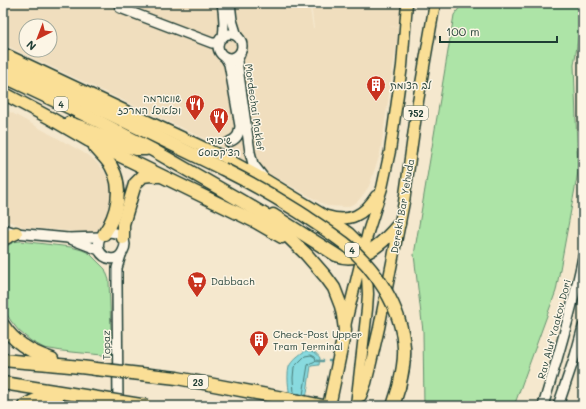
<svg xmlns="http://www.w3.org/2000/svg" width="586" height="409" font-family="Mali,'Playpen Sans Hebrew',sans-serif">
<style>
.built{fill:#f0debe;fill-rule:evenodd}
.green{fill:#ade4a7;stroke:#66906e}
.water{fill:#88dadf;stroke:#5e9b9b}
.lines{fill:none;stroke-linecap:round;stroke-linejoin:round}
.shore{stroke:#497c78;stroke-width:1}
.stream{stroke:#5e9b9b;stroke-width:2.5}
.secondary-casing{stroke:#1f3d34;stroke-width:12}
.primary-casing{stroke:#1f3d34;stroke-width:13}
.highway-casing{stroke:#1f3d34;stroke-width:15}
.secondary{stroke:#fcf5e5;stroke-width:9}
.primary{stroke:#fadf96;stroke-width:10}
.highway{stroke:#fadf96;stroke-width:12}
.highway-bridge-casing{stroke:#1f3d34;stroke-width:15;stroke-linecap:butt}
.highway-bridge{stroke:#fadf96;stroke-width:12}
.labels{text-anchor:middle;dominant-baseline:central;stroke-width:3;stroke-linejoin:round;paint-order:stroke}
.shield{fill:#fcf5e5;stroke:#617469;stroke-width:1}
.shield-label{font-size:9px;font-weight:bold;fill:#1f3d34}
.poi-label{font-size:10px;fill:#1f3d34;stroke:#fcf5e5;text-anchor:start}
.street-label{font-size:10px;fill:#1f3d34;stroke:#fcf5e5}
</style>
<rect width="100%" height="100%" fill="#f5e8ce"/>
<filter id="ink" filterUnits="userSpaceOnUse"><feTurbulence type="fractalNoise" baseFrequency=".025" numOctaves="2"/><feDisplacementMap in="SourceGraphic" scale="8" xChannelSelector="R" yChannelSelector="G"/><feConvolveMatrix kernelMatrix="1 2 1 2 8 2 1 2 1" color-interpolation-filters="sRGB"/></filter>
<g filter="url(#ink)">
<g class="built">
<path d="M3,3H309L313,28H314L311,3H403L402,26L388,27H399L380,154L369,186L363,195L357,202L347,207L327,206L216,144L3,44ZM26,26H50V50H26Z"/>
<polygon points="3,108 79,150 92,158 101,167 112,182 115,199 101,229 88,232 79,232 24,227 3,219"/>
</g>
<g class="green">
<polygon points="463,3 583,3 583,9 574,65 578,172 556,291 514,406 424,406 423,331 414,255 454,15"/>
<polygon points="20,241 71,247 82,250 89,253 105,269 109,280 112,356 62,351 44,348 31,341 19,331 11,321 3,308 3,249 13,242"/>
</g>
<path class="water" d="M305,351C312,350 316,352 320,358L319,365L311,366L305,406H291C290,394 286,379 289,367C291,361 300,354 305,351Z"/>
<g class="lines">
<path class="shore" d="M294,393L293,378L294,367L305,356L311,355L315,357L316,360C314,363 310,362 308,365L303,395"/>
<g class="stream">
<polyline points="317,361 323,361"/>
<polyline points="329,361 332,361"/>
</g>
<g class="secondary-casing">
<g id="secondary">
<polyline points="119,3 120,8 212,43 218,43"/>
<path d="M222,3C224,15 225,25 223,37"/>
<polyline points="230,3 232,20 237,36"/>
<circle cx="230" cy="46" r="12"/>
<polyline points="240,54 237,61 250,152 253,164 264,178"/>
<path d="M225,57L229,64L240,126C239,135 237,139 229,142"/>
<polyline points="3,229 16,233 68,238 100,237"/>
<path d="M68,238L99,250C104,260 118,263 123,251C134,231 93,222 99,250"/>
<polyline points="118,406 117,283 117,268 121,255"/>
<path d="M543,406C558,357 573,307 583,257"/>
<polyline points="558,406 575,356 583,327"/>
</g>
</g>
<g class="primary-casing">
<g id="primary">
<polyline points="3,53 224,157 268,181 324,215 349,233 358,242 363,254 367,276 368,294 367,309 356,405"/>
<path d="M327,216C350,223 364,215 376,196"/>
<polyline points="345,326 368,232 382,188 390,151 402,66 407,3"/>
<polyline points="361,396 366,383 370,367 379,328 404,202 418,101 435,3"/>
</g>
</g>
<g class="highway-casing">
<g id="highway">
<polyline points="3,64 110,114 223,169"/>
<polyline points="3,76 98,121 151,149 243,202 265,215 273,222 306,254 326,277 334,288 341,306 343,315 345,330 329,406"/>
<polyline points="3,93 50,118 88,140 256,222 282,237"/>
<polyline points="69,123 84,128 128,147 136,149 146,149"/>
<path d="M95,147C100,153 107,159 111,166C124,188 117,215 104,234"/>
<path d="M273,215L336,255C361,265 385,241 399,224"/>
<polyline points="123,238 123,224 135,184 143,176 151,175 158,176"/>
<polyline points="3,239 16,233"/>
<path d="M3,325C14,343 33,353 52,359"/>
<path d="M3,360C34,363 65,365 96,369"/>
<polyline points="3,383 91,397"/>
<polyline points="299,401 323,406"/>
<path d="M24,406C35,399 46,396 58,395"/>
<polyline points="356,406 356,405"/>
<polyline points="393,406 399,387"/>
</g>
</g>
<use href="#secondary" class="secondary"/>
<use href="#primary" class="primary"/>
<use href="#highway" class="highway"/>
<g class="highway-bridge-casing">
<g id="highway-bridge">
<path d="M223,169C249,182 274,196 299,212C314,222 330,232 344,243C375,267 402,308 404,348C405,361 402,374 399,387"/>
<polyline points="96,369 177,378 299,401"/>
<polyline points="91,397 147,406"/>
</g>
</g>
<use href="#highway-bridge" class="highway-bridge"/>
</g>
</g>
<defs>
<g id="building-pin" transform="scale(1)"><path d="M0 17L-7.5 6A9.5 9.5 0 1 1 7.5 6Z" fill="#c8321e" stroke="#fcf5e5"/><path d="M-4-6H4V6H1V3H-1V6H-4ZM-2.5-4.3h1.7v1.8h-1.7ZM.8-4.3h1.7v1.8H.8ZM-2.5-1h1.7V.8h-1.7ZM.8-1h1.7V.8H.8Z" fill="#fff"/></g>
<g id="restaurant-pin" transform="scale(1)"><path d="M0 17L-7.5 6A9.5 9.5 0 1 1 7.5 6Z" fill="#c8321e" stroke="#fcf5e5"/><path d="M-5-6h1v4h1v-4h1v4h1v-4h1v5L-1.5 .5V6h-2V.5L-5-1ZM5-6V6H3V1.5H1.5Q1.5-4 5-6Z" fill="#fff"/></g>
<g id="supermarket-pin" transform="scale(1)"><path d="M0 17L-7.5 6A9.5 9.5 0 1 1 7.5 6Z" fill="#c8321e" stroke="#fcf5e5"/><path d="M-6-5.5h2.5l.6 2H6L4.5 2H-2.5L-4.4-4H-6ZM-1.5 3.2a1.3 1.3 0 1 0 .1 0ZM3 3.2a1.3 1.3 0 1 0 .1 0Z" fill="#fff"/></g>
</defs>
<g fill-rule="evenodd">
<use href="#building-pin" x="376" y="85"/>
<use href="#restaurant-pin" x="195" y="104"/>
<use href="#restaurant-pin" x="219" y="117"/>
<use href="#supermarket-pin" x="197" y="281"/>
<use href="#building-pin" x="259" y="340"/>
</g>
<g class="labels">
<g class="shield">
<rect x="54" y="97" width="14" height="14" rx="3"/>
<rect x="404" y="106" width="24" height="14" rx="3"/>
<rect x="345" y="243" width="14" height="14" rx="3"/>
<rect x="188" y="375" width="20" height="14" rx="3"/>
</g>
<g class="shield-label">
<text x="61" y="104">4</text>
<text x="416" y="113">752</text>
<text x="352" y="250">4</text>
<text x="198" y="382">23</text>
</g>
<g class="poi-label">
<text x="390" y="85">לב הצומת</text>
<text x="181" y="98" text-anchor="end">שווארמה<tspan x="181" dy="12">ופלאפל המרכז</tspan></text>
<text x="219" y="140" text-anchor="middle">שיפודי<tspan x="219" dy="12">הצ'קפוסט</tspan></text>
<text x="211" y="281">Dabbach</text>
<text x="273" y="334">Check-Post Upper<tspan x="273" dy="12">Tram Terminal</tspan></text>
</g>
<g class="street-label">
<text transform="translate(255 107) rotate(82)">Mordechai Maklef</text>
<text transform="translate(402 206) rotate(-80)">Derekh Bar Yehuda</text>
<text transform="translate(554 329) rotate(-75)">Rav Aluf Yaakov Dori</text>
<text transform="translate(106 345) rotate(-91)">Topaz</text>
</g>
</g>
<rect width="586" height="409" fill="none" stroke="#fcf5e5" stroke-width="16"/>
<rect x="8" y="8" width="570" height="393" fill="none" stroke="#1f3d34" stroke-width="1.5" filter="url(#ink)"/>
<g transform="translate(38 38) rotate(222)"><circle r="19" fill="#fcf5e5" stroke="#a4ab9e"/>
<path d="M0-3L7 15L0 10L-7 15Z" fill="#c8321e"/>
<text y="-6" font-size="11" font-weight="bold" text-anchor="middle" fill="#1f3d34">N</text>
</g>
<path d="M440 36v6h117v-6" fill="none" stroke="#1f3d34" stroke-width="2"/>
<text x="446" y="36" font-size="12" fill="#1f3d34" stroke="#fcf5e5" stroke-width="3" paint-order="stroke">100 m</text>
</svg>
